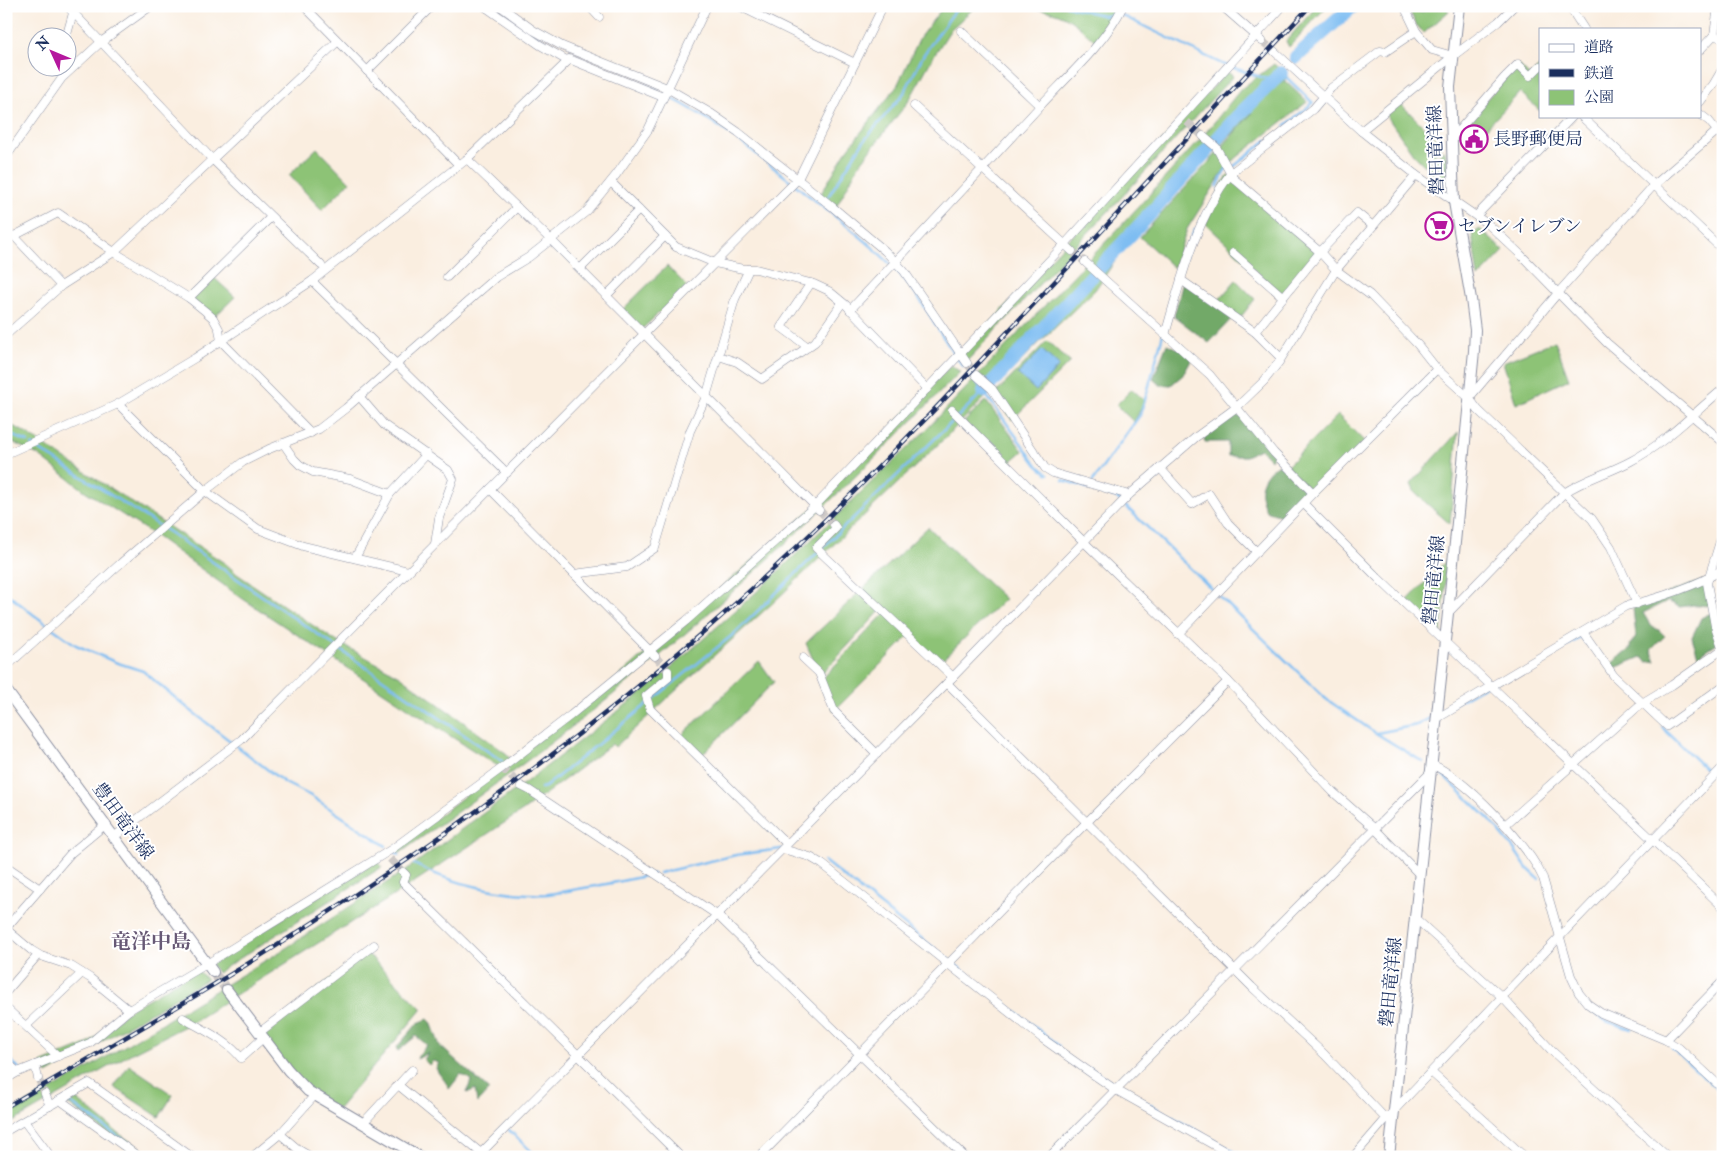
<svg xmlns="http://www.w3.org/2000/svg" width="1729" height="1163" font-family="'IM FELL Double Pica','Noto Serif JP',serif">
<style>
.green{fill:#8dc376;stroke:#54796a}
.forest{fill:#72a967;stroke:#466c62}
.water{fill:#7ebdf2;stroke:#4c76a8}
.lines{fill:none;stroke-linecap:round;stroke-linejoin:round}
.stream{stroke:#7ebdf2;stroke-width:2.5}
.river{stroke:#7ebdf2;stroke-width:14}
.minor-tunnel{stroke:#cdc8c6;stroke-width:8;stroke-dasharray:8 4;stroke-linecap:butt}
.major-tunnel{stroke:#cdc8c6;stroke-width:10;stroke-dasharray:10 5;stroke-linecap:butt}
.minor-casing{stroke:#8a8e9f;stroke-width:9}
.major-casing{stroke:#8a8e9f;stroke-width:12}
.minor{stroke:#fff;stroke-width:8}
.major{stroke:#fff;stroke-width:10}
.rail-casing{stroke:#1b2f5e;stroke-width:4.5}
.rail{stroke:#fff;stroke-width:2.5;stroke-dasharray:8;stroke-linecap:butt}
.labels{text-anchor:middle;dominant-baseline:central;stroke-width:4;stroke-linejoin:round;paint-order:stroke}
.poi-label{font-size:18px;fill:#1b2f5e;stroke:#fff;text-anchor:start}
.street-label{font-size:18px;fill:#1b2f5e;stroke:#fff}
.quarter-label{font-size:20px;font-weight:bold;fill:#675975;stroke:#fff}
</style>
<rect width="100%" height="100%" fill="#fff"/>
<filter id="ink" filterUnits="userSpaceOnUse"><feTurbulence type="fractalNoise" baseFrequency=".02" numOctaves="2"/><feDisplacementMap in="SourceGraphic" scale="10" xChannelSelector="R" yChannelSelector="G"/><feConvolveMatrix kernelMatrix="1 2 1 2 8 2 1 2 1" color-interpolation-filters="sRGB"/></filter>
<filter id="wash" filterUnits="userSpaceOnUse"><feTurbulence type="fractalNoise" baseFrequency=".0096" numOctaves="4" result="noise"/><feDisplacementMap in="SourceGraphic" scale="20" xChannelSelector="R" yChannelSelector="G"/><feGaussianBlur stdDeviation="1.12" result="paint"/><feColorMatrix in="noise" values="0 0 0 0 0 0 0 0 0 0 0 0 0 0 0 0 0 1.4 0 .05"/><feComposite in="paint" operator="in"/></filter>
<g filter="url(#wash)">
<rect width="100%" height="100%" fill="#faeee0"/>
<g class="green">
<path d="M944,6H1099L1104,8L1123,6L1098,43C1088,35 1078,25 1067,18C1045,5 1001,7 975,7L951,29L933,57L908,102L859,165L835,209L819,197L845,153L897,86L920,37Z"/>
<polygon points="1317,6 1327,6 1289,47 1286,41"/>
<polygon points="1407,6 1414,6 1421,13 1430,6 1445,6 1449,11 1424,33 1418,28"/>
<polygon points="1274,64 1288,77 1282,83 1285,81 1307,102 1230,163 1222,147 1252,113 1126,245 1095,290 1041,341 949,434 775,601 697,671 615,747 612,744 524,810 393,896 191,1023 132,1053 6,1126 6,1115 75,1076 286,948 406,870 534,776 649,687 762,587 926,430 1117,230 1203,136 1241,89"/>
<polygon points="1518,64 1530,76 1540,66 1540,111 1520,92 1483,132 1467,121"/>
<polygon points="1227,72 1233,76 1121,198 966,362 961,354"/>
<polygon points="1398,101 1442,145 1425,166 1413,154 1384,112"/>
<polygon points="317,148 350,182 322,210 289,175"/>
<polygon points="1444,149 1449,169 1442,179 1434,177 1427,172 1427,169"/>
<polygon points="1219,151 1227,166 1187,229 1174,268 1140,237"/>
<polygon points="1229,175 1318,250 1281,295 1206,224 1222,184"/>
<polygon points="1480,229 1504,251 1478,278 1472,234"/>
<polygon points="667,266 687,286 640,331 623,309"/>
<polygon points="211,275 235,297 213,318 189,298"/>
<polygon points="1236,280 1255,299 1240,318 1217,302"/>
<polygon points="1047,341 1070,362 1012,420 995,394"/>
<polygon points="1555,341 1569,379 1516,404 1503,362"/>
<path d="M951,365L960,372C867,467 771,560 670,647C585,721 492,787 400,853L394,850L501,768L444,732L243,599L154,535L85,491L38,455L6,439V423L21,430L226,564L237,574L336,641L400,676L507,754L511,761L602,691L814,507Z"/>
<polygon points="1132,389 1145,401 1134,422 1116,405"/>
<polygon points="986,401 1023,451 1007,465 964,422"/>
<polygon points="1338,415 1365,442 1313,493 1287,466"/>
<polygon points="1458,432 1450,524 1415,493 1411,484"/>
<polygon points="928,527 1005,599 939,663 909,636 834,711 821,680 885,613 881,610 820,676 806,643"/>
<polygon points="1448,559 1441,633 1405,603"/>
<polygon points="759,661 774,682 702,755 682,735"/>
<polygon points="377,861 382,867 217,973 210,962"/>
<polygon points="366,952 422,1009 338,1109 308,1091 264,1037 312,993"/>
<polygon points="197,970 207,979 47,1074 41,1063 89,1043 129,1010"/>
<polygon points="129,1065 173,1095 159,1117 114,1087"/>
<polygon points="73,1096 118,1133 153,1157 139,1157 64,1101"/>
</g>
<g class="forest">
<polygon points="1183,282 1233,317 1209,343 1174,316"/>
<polygon points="1167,344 1185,352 1192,359 1183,375 1171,385 1160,385 1153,379"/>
<polygon points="1234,414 1249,421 1274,453 1271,460 1260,449 1246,456 1228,456 1228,442 1205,442 1204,436"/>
<path d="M1279,464L1304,483C1304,497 1294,508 1284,517L1266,511C1264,506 1262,500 1261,495C1259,483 1268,469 1279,464Z"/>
<polygon points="1705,580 1711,606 1693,605 1680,607 1667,601 1643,613 1651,626 1659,630 1665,636 1651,650 1656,661 1648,662 1641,657 1615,668 1611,664 1631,648 1630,645 1636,636 1633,609 1640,603"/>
<polygon points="1723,607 1723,639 1698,656 1692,637 1701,618"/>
<path d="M428,1019L431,1022L440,1046L489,1090L477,1103L475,1089L467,1093L471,1080L461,1074L449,1089C446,1080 439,1076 436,1068L439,1063L433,1061L429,1065L424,1060L428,1053L417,1059L418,1056L427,1045L416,1036L398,1051L396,1048L418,1023Z"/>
</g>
<polygon class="water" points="1042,350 1059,366 1036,391 1018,374"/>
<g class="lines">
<g class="stream">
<polyline points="1067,6 1105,16 1116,14"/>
<path d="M500,13C520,26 540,40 562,51C593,67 627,76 658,91"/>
<polyline points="1121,15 1222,64 1273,81 1284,75 1313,103 1285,126"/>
<path d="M667,96C718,121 759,156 803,191C839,220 876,246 906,281C928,307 942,340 963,366"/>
<polyline points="1217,187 1226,169 1233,167 1267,140"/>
<polyline points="826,200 863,142 904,93 924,54 954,12 960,6"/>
<polyline points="1185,257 1189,242 1195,229"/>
<polyline points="973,377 1037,465 1048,474"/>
<polyline points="6,433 28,442"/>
<polyline points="32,445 172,534 502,761"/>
<polyline points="1063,480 1116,497 1326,699 1374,732 1423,762"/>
<polyline points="1088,488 1140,415 1147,393 1163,334"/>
<polyline points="6,593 34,615 76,645 115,662 143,671 190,710 285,783 311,796 386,846"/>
<polyline points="1563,648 1582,637 1586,643"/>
<polyline points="1448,707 1487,685"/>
<polyline points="1662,727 1723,786"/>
<polyline points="1377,733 1417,725 1430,718"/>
<polyline points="1442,774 1489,819 1514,849 1526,867 1539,879"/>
<polyline points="541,788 545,787 735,633 984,391"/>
<polyline points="394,851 399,855"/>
<polyline points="824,861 949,960"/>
<path d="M414,864C450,884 507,896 548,894C558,893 568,891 578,889C604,885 628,880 653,874"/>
<polyline points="659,873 736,855 781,849"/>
<polyline points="953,963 1059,1046"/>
<polyline points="1589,1009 1606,1021 1631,1029"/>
<polyline points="1672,1048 1723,1094"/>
<polyline points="6,1057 20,1069"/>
<polyline points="1090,1068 1124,1090 1244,1157"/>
<polyline points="65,1099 147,1157"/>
<polyline points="509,1130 537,1157"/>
</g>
<g class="river">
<polyline points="1296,57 1353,6"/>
<polyline points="984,391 1152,212 1237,117 1281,73"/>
</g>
</g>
</g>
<g filter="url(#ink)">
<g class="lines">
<g class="minor-tunnel">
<polyline points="1262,41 1274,51"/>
<polyline points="1187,122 1203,136"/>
<polyline points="1072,251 1085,262"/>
<polyline points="967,363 976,375"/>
<polyline points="819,510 834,525"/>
<polyline points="655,656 668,671"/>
<polyline points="502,768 521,786"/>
<polyline points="390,859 403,872"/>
<polyline points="38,1078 45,1094"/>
</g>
<polyline class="major-tunnel" points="213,972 227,990"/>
<g class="minor-casing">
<g id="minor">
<polyline points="67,6 212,159 321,265"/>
<polyline points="304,6 459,165"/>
<polyline points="484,6 540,45 568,61 569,59 663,97"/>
<polyline points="500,6 533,30 562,46 667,88 712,114 738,132 829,204 885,251 904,271 967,363"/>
<polyline points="589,6 599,17"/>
<polyline points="739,6 855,63"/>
<polyline points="1222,6 1262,41"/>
<polyline points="1404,6 1416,31 1432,50 1453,56"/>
<polyline points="1569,6 1584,29"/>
<polyline points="961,31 1040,106"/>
<polyline points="1714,35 1718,6"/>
<polyline points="66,38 75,6"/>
<polyline points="1700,50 1714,35 1723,39"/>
<polyline points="1274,51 1361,131 1416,175 1489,225 1520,254 1607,343 1723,442"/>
<polyline points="367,71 432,6"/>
<polyline points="1700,102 1713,85 1723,68"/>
<polyline points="914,106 1072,251"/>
<polyline points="1700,114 1709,121 1723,138"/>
<polyline points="1581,116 1723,250"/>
<polyline points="1361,131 1453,56 1498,22 1514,6"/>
<polyline points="1203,136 1216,147 1233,178 1320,252 1336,270 1370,295 1418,345 1437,369 1469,398 1478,410 1592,519 1611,547 1637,604"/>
<polyline points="1452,138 1504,78 1518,64 1530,76 1540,66"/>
<polyline points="6,157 62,78 101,42 151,6"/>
<polyline points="467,159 551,240 819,510"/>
<polyline points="611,182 676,247 715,263 743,269 756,269 814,284 829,291 846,305 927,389"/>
<polyline points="1476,216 1573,116"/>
<polyline points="6,233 14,236 61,286"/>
<polyline points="14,236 58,213 114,252 189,298 205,311 213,318 219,329 221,341 311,433"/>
<polyline points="1233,253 1283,297"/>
<polyline points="1085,262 1210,375 1274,453 1313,493"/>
<polyline points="580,269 639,210"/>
<polyline points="447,277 517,207"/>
<polyline points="1181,280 1255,332 1281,358"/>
<polyline points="312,281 507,473"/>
<polyline points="606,296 665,236"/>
<polyline points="189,298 271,217"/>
<path d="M850,310C914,242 978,174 1041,105C1068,76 1106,42 1123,6"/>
<polyline points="1255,332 1320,252 1357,213 1373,226"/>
<polyline points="6,335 61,286 114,252 338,41"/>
<path d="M1165,335C1181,279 1195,220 1231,173L1313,109L1331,88L1380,51L1385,52L1416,31"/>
<polyline points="808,347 781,327 811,283"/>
<polyline points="719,356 737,362 762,379 815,342 842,303"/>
<polyline points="976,375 992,389 1045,468 1053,473 1129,495"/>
<polyline points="359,396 384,425 448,470 453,479 439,518 435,544"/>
<polyline points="1469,398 1558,293 1653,186 1717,131"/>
<polyline points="118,404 205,491 258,529 303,546 408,571"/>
<polyline points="952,410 1085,543 1228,681 1333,792 1375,829 1420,875"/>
<polyline points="283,443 294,459 300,465 313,472 350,479 390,494"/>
<polyline points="6,454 118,404 195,358 312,281 467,159 568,61"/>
<polyline points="1160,468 1192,504 1209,494 1228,523 1257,552"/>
<polyline points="490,489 655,656"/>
<polyline points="1304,504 1378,578 1723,907"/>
<polyline points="834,525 836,528 816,548 953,677"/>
<polyline points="1723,532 1707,583 1715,626 1723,650"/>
<polyline points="355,558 390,494 427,454"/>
<polyline points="574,574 627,567 655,548 690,431 706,397 735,299 749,269"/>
<path d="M1448,613L1564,493C1585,479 1609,473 1631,461C1664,444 1694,413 1723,389"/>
<polyline points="1583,632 1614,676 1667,726 1723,686"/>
<polyline points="1178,634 1313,493 1437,369"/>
<polyline points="803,658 819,673 834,711 877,754"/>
<polyline points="6,667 121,563 205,491 243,462 269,449 319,429 346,408 496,277 529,257 587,211 616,175 648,130 707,6"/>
<polyline points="668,671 668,678 646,696 650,709 787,844"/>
<polyline points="947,683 1252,987 1324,1054 1386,1119"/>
<path d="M1436,719L1626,606C1656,599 1698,586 1723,569"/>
<path d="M1431,764C1466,779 1527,843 1543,878L1571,976L1579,993L1588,1004L1601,1013L1666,1040L1679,1048L1723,1089"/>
<polyline points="521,786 529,790 717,915 965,1157"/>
<polyline points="1505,825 1642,703 1672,685 1723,649"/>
<polyline points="115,836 241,740 798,179 883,6"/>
<polyline points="783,849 810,857 822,864 1043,1039 1091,1073 1116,1090 1235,1157"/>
<polyline points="6,866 40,889"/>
<polyline points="403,872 406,875 403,882 681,1157"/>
<polyline points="1415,918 1502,997 1552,1051 1668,1157"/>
<polyline points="6,928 71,853 106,824"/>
<polyline points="6,929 31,950 41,956 71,966 90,978 129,1010"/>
<polyline points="6,992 38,955"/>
<polyline points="6,1008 58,1056"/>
<path d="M183,1018C202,1029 227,1040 241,1058L264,1037"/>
<polyline points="26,1026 82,973"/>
<polyline points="260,1032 374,945"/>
<polyline points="1666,1040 1723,981"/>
<polyline points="6,1062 18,1072"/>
<polyline points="35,1065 38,1078"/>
<polyline points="1431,1072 1525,1157"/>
<polyline points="6,1079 18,1072 90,1043 129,1010 210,962 392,849 502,768 571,715 686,621 816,505 1065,244 1283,6"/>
<polyline points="398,1085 481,1153"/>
<polyline points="45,1094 50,1106"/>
<polyline points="60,1100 139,1157"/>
<polyline points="24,1121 51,1157"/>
<polyline points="363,1123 412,1070"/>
<polyline points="6,1131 89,1083 192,1157"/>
<polyline points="280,1134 299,1150 311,1157"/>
<polyline points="252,1157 280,1134 315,1095"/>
<polyline points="477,1157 947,683 1129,495 1196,437 1237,407 1264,381 1279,362 1336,270 1416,175"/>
<polyline points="759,1157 1087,822 1228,681"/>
<polyline points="1049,1157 1431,772"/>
<polyline points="1353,1157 1386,1119 1502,997 1723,767"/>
</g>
</g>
<g class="major-casing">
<g id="major">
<polyline points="6,690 213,972"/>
<polyline points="227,990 288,1070 308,1091 420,1157"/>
<polyline points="1389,1157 1448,613 1474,351 1475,330 1471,299 1454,202 1450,87 1459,6"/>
</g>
</g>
<use href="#minor" class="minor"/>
<use href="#major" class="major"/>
<g class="rail-casing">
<path id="rail" d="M6,1107C130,1035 255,963 374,882C491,804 604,718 710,626C830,522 938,407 1046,291C1134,196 1222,101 1310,6"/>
</g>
<use href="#rail" class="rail"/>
</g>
</g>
<defs>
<g id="civic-ring" transform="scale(1.4375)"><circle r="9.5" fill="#fff" stroke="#b5179e" stroke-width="1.5"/><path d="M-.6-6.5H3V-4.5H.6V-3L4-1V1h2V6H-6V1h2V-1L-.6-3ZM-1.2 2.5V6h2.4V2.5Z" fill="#b5179e"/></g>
<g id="supermarket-ring" transform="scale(1.4375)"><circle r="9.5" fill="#fff" stroke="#b5179e" stroke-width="1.5"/><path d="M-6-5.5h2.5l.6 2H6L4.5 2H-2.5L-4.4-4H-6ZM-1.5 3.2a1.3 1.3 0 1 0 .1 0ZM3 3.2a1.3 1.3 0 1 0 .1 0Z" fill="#b5179e"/></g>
</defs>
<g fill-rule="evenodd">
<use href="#civic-ring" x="1474" y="139"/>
<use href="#supermarket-ring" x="1439" y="226"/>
</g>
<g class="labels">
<g class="poi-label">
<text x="1493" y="139">長野郵便局</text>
<text x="1458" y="226">セブンイレブン</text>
</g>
<g class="street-label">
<text transform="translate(1436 150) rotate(-92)">磐田竜洋線</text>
<text transform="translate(1434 580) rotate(-84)">磐田竜洋線</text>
<text transform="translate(123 821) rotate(54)">豊田竜洋線</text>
<text transform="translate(1391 982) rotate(-84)">磐田竜洋線</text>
</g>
<g class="quarter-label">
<text x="151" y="941">竜洋中島</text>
</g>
</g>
<rect width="1729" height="1163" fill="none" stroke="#fff" stroke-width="25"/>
<rect x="1539" y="28" width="162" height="90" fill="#ffffff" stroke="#a4acbf"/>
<rect x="1549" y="44" width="25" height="8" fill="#ffffff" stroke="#a4acbf"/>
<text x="1584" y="52" font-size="15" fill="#1b2f5e">道路</text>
<rect x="1549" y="69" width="25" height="8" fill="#1b2f5e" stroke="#a4acbf"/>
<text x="1584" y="78" font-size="15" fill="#1b2f5e">鉄道</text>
<rect x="1549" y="90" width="25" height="15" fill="#8dc376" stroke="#a4acbf"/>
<text x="1584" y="102" font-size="15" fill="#1b2f5e">公園</text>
<g transform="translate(52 52) rotate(314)"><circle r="24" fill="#ffffff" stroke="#a4acbf"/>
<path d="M0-4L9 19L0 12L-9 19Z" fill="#b5179e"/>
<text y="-8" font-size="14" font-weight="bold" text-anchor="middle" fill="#1b2f5e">N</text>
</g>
</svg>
